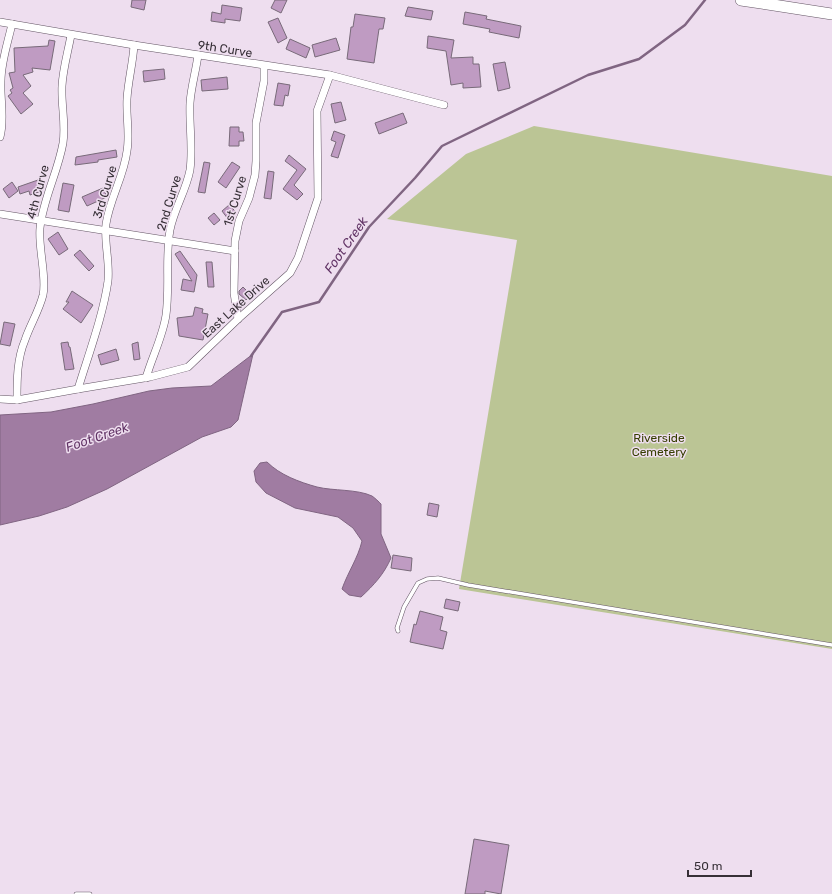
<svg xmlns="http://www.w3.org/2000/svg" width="832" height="894" font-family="Rubik,sans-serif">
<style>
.green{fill:#bbc595}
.water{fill:#a07ca2;stroke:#806582}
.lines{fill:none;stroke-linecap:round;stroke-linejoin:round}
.stream{stroke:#806582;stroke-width:2.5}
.building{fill:#bf9bc2;stroke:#786a79}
.service-casing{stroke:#635564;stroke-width:4.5}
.minor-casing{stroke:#635564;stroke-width:8}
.trunk-casing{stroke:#635564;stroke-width:12}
.service{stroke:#fff;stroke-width:3.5}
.minor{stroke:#fff;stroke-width:7}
.trunk{stroke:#fff;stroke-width:11}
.labels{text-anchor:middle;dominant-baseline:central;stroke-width:3;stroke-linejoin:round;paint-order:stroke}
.street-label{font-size:12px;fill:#362f36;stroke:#eedeef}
.park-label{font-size:12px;fill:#363e01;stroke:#eedeef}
.water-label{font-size:13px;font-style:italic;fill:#613365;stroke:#eedeef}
</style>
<rect width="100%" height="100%" fill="#eedeef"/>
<polygon class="green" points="534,126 832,176 832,649 459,589 517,240 387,219 466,154"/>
<g class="water">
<polygon points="253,354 238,420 231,427 202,437 107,489 67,507 39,516 0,525 0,415 51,412 93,404 149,391 172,388 211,386"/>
<path d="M267,462C280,475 299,482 317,487C333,491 357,489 372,496C375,498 379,502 381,504V534L391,558C384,574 374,585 361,597L349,595L342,589C348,572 358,558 362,541L353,528L338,517L295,508L266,493L256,482L254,471L260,463Z"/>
</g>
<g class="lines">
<polyline class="stream" points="251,356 282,312 319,302 369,227 415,178 442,146 588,75 639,59 685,25 705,0"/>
</g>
<g class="building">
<polygon points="132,0 146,0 144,10 131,7"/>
<polygon points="275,0 287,0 281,13 271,8"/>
<polygon points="222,5 242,8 240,21 225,19 225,23 211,21 212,12 221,14"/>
<polygon points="408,7 433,11 431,20 405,16"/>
<polygon points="465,12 487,16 486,19 521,26 519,38 489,32 490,29 463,24"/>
<polygon points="355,14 385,18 383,29 379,29 374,63 347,59 351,27 353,27"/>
<polygon points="278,18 287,38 278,43 268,22"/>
<polygon points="428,36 454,40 451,58 473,57 473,64 479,64 481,87 463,88 463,83 451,85 446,51 427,48"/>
<polygon points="336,38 340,50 315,57 312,45"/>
<polygon points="290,39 310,48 306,58 286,49"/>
<polygon points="49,40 55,41 50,70 32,68 33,72 23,75 31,86 23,93 33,104 21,114 8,96 12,93 10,90 13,88 9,73 15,72 14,48 48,46"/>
<polygon points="505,62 510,88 498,91 493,64"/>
<polygon points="164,69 165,79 144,82 143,71"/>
<polygon points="227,77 228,89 202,91 201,80"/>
<polygon points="278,83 290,85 288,96 285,95 283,106 274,105"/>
<polygon points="341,102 346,120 335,123 331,104"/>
<polygon points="403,113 407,123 379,134 375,123"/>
<polygon points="230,127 239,127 239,132 243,132 244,141 239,141 239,146 229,146"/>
<polygon points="334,131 345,135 338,158 331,156 336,142 331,140"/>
<polygon points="116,150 117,157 98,160 98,162 75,165 76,157"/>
<polygon points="289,155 306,169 294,185 303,194 297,200 283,189 297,170 285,161"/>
<polygon points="204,162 210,163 205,193 198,192"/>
<polygon points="232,162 240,167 226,188 218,182"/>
<polygon points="268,171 274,172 271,199 264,198"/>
<polygon points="38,180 42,191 30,195 29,191 20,194 18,187"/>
<polygon points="12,182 18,191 9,198 3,189"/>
<polygon points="63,183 74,185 69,212 58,210"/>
<polygon points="103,188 107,197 87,206 82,197"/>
<polygon points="229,205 236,212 228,219 222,211"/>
<polygon points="214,213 220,220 214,225 208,218"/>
<polygon points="58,232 68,249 59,255 48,239"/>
<polygon points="80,250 94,266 89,271 74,255"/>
<polygon points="180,251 197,275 194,292 181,290 183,279 192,281 175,254"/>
<polygon points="206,262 212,262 214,287 208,287"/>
<polygon points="243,287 251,295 246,300 239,294 239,291"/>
<polygon points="72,291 93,305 81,323 63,309 69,302 66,302"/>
<polygon points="195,307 203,309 202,313 208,314 203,340 179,336 177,318 193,316"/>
<polygon points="4,322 15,324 10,346 0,344"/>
<polygon points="68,342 69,347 70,347 74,369 65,370 61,343"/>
<polygon points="138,342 140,359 134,360 132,344"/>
<polygon points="116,349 119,360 101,365 98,355"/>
<polygon points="429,503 439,505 437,517 427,515"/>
<polygon points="393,555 412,558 411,571 391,568"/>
<polygon points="446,599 460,602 458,611 444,608"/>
<polygon points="420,611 443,617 440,630 447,632 443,649 410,642 414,624 416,625"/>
<polygon points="474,839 509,845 501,894 485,891 485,894 465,894"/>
</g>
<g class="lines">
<g class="service-casing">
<g id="service">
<polyline points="398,631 397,628 404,607 418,583 427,579 438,578 468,585 832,645"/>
<polyline points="76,894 90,894"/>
</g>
</g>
<g class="minor-casing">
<g id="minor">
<polyline points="0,22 134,45 330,75 444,105"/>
<path d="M0,137C5,119 0,100 1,81C1,62 8,42 12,24"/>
<polyline points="0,214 235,251"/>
<polyline points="238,319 234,293 235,241 239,221 249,198 255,175 256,161 256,123 264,81 264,66"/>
<path d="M146,378C152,357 163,336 166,315C170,286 165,258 170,230C174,209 186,191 190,170C193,148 189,125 190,103C191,87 196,71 198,55"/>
<path d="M78,389C88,356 103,316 108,281C110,262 104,243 106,224C110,198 124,176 127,151C130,134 126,117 127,99C128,81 133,63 134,45"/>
<polyline points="0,399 17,400 78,389 150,377 188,367 238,319 290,273 298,258 318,198 317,111 330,75"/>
<path d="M17,400C17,379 17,359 25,340C30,325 39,311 43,295C47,277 38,248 40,228C43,199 58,172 63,143C66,124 61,105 62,86C63,68 68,52 71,35"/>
</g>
</g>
<g class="trunk-casing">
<polyline id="trunk" points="741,0 832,14"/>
</g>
<use href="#service" class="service"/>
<use href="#minor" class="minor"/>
<use href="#trunk" class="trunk"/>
</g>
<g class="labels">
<g class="street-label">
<text transform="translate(225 49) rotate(9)">9th Curve</text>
<text transform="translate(38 192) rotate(-75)">4th Curve</text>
<text transform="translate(105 192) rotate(-73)">3rd Curve</text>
<text transform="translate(235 201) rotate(-73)">1st Curve</text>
<text transform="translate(169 203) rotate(-73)">2nd Curve</text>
<text transform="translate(236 307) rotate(-42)">East Lake Drive</text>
</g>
<g class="park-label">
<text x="659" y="438">Riverside<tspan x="659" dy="14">Cemetery</tspan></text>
</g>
<g class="water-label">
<text transform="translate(346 245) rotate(-55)">Foot Creek</text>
<text transform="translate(97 437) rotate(-19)">Foot Creek</text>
</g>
</g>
<path d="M688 870v6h63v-6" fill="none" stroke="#362f36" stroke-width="2"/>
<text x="694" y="870" font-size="12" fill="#362f36" stroke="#eedeef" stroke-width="3" paint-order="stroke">50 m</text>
</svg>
